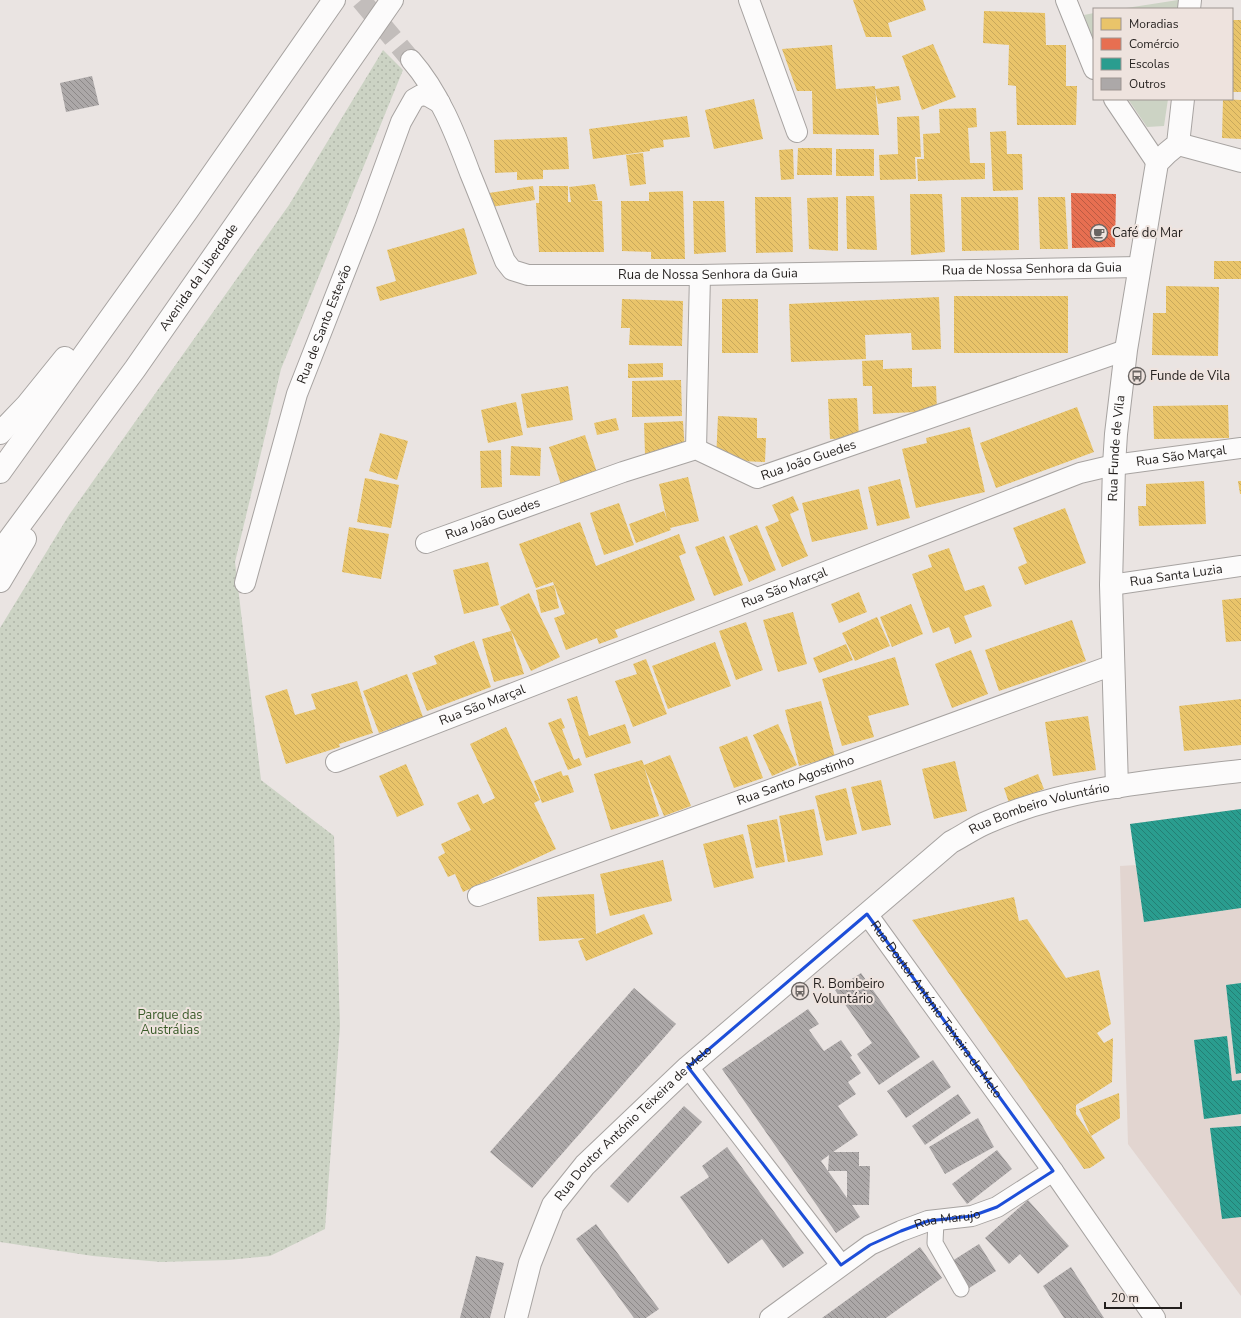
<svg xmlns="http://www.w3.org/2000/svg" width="1241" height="1318" font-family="'Nunito Sans',sans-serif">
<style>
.built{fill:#e2d5d0}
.green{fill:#ccd3c4}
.park{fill:url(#park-dots)}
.homes{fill:url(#homes-back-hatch)}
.shops{fill:url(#shops-back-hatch)}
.schools{fill:url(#schools-back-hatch)}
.building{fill:url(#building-back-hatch);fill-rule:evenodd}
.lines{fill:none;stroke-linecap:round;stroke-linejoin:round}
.minor-tunnel{stroke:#c2bdbb;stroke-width:20;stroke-dasharray:20 10;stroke-linecap:butt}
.pedestrian-casing{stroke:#a7a3a1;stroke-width:17}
.minor-casing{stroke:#a7a3a1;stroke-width:22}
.tertiary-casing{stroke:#a7a3a1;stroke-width:24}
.trunk-casing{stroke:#a7a3a1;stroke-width:24}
.pedestrian{stroke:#fcfbfb;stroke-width:15}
.minor{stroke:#fcfbfb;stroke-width:20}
.tertiary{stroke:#fcfbfb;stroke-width:22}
.trunk{stroke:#fcfbfb;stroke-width:22}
.marked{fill:none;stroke:#1d4ed8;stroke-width:3;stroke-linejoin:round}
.labels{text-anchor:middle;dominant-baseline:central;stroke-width:4;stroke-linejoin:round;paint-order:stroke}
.poi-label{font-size:13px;fill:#231f1d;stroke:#eee3de;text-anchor:start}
.street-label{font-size:13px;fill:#231f1d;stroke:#eee3de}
.park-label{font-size:13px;fill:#3a5b29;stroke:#eee3de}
</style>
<defs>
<pattern id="park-dots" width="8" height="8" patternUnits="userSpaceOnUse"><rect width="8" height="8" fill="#ccd3c4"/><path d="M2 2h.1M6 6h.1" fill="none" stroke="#afb5a8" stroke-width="1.8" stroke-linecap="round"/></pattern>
<pattern id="homes-back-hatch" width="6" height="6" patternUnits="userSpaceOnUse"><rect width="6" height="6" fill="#e9c46a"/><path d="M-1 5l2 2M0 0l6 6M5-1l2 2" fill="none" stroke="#c8a85b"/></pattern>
<pattern id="shops-back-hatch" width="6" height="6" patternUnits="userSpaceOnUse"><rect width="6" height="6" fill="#e76f51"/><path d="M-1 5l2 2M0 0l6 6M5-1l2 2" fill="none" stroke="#bb5b43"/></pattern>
<pattern id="schools-back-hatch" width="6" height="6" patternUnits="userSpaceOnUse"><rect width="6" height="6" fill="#2a9d8f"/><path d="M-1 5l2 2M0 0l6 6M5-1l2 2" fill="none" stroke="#247f74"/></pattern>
<pattern id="building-back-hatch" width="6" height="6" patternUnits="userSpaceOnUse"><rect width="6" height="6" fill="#aca8a8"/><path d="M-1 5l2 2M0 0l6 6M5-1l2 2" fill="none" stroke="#8c8888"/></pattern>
</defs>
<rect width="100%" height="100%" fill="#eae4e2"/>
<polygon class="built" points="1241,809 1241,1296 1128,1144 1120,866 1136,865 1130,824"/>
<g class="green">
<polygon points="1178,0 1182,0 1181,9 1120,9"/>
<polygon points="1094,13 1094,45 1084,15"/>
<polygon points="1128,99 1168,99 1164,126 1147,127"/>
</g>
<polygon class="park" points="383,50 403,70 281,369 235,562 261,780 334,836 340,1026 325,1229 270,1256 229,1260 161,1262 93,1256 0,1242 0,628 69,515 289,205"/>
<g class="homes">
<polygon points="853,0 923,0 926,10 888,23 892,37 866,37"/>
<polygon points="984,11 1045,13 1046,45 1066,45 1066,86 1077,86 1076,125 1017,125 1016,86 1008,85 1009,45 983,43"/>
<rect x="1232" y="20" width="9" height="72"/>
<polygon points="933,44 956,97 922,110 902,56"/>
<polygon points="832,45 836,89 875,86 879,135 813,134 812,91 797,91 782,49"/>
<polygon points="899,86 901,100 878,104 875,89"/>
<polygon points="754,99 763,139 714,149 705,110"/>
<polygon points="1223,99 1241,100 1241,139 1222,138"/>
<polygon points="976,108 977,127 968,128 970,163 985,163 985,179 918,181 917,159 924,159 923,134 940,133 939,109"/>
<polygon points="687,116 690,137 663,140 664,147 650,149 650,151 593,159 589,129"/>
<polygon points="919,116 921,157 915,157 916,179 880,180 879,155 898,154 897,117"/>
<polygon points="1006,131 1007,154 1022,154 1023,190 993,191 990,132"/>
<polygon points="567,137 569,169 543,170 543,179 517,180 517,172 495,173 494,140"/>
<polygon points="798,148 832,148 832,175 797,175"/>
<polygon points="793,149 794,179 781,180 779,150"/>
<rect x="836" y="149" width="38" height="27"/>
<polygon points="643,153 646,184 630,186 626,155"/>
<polygon points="595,184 598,200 589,201 602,201 604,252 539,252 536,203 539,203 539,186 568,186 568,202 571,202 569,187"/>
<polygon points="533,186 535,200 491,207 489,193"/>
<polygon points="683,191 685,259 651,259 651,252 622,251 621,201 649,201 649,192"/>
<polygon points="910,194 942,194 945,252 911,255"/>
<polygon points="846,196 874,196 877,250 847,249"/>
<polygon points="755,197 791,197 793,252 756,253"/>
<polygon points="838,197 838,251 809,249 807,198"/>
<polygon points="961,197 1018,197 1019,250 962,251"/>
<polygon points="1038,197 1065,197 1068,249 1040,249"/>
<polygon points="693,201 724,201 726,252 694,254"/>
<polygon points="464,228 477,274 380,301 376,287 396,281 387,250"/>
<rect x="1214" y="261" width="27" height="18"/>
<polygon points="1166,286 1219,287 1218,356 1152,355 1153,313 1166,313"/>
<rect x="954" y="296" width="114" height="57"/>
<polygon points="939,297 941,349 912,350 911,333 865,335 866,359 791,362 789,304"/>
<polygon points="622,299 683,301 682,346 629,345 630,328 621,328"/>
<rect x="722" y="299" width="36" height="54"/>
<polygon points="883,360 883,369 912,368 912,387 936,386 937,411 873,414 872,386 863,386 862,361"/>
<polygon points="663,363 663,377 628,378 628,364"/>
<polygon points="681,380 682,416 632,417 632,381"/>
<polygon points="568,386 573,420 527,428 521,394"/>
<polygon points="857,398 859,438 830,439 828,399"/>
<polygon points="516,402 523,435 488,443 481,410"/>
<polygon points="1228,405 1229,438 1154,439 1153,406"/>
<polygon points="1077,407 1094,452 996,488 980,443"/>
<polygon points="718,416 757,418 757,438 766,438 765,462 716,460"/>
<polygon points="616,418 619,430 597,435 594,423"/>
<polygon points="683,421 685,452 645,454 644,423"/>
<polygon points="970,427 985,492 916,508 902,449 927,443 926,438"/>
<polygon points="380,433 408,441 397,480 369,471"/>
<polygon points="585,435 599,479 563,491 549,447"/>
<polygon points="511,446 541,448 540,476 510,475"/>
<polygon points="501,450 502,487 481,488 480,451"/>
<polygon points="688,477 699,521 670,528 671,530 636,543 629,524 664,511 667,520 659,484"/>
<polygon points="365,478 399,485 391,528 357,522"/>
<polygon points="900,479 910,518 877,526 868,487"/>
<polygon points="1204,481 1206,524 1139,526 1138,506 1146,506 1146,484"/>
<polygon points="1238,481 1241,481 1241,494 1240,494"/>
<polygon points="859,489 868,529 812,542 802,503"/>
<polygon points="793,496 799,510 790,514 808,556 782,567 765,527 779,521 772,505"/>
<polygon points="619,503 634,545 604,555 590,513"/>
<polygon points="1065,508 1086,563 1025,585 1018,567 1027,563 1013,528"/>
<polygon points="580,522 596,566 679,534 686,553 679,556 695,600 615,630 618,637 599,644 597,638 566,650 554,618 565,614 553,582 536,588 519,544"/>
<polygon points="757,525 776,570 749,582 729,536"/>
<polygon points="349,527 389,534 381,579 342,572"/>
<polygon points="724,536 743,585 714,596 695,547"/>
<polygon points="949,548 965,591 984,585 992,606 964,616 972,637 955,644 949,627 933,633 912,574 932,567 928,555"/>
<polygon points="488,562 499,605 464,614 453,570"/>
<polygon points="554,585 559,608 541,613 536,590"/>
<polygon points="859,592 867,612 839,623 831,604"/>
<polygon points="529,593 560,657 531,671 511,631 524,674 494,682 482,639 511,631 500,607"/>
<polygon points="1241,598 1241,641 1226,642 1222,600"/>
<polygon points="911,604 923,634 892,647 880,617"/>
<polygon points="793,612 807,664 778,672 763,620"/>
<polygon points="877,617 890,646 855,661 842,633"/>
<polygon points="1072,620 1086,661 999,691 985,650"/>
<polygon points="746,622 763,670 736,680 719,631"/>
<polygon points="474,641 491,687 427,711 412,673 437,664 434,656"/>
<polygon points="715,642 731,686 668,709 652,666"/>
<polygon points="846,644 853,660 819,673 813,658"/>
<polygon points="971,650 988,694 952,708 935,664"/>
<polygon points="895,657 909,705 868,716 874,737 842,746 822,679"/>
<polygon points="646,659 667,714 633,727 615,681 637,674 633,664"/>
<polygon points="407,674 423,717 379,733 363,691"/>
<polygon points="357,681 373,733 339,744 340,747 286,764 265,696 287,689 295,715 316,709 311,694"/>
<polygon points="577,696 589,736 625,724 631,743 586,758 567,699"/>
<polygon points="1241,699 1241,745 1184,751 1179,706"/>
<polygon points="821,701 835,757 799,766 785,710"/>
<polygon points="1088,716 1096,770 1053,776 1045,722"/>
<polygon points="561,718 565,728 562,729 574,760 579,758 582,765 568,770 548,723"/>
<polygon points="778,724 797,765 772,776 753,735"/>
<polygon points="506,727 540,800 534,803 556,849 463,892 455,874 448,877 438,857 445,853 441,844 471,830 457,803 478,794 483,804 495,798 470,744"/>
<polygon points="747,736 763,778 734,788 719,747"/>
<polygon points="670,755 691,806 664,816 644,767 659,816 611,830 594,774 642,760 644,765"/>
<polygon points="955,761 967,811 934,819 922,769"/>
<polygon points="406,764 424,805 397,817 379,776"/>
<polygon points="561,771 563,776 568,775 574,792 542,803 534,781"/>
<polygon points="1038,774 1044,789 1009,803 1004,788"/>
<polygon points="881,780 891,825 862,831 851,787"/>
<polygon points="846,788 857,834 826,841 815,796"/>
<polygon points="814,809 823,855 788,862 779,816"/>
<polygon points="777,819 785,862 756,868 747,825"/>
<polygon points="743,834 754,878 714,888 703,844"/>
<polygon points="663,860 672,901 610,916 600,874"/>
<polygon points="594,894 596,934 644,914 653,934 586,961 578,941 585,938 539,941 537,897"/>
<polygon points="1014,897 1019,921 1027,919 1066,978 1099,970 1111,1024 1097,1033 1104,1043 1113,1038 1112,1082 1076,1105 1076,1114 1091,1136 1079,1109 1119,1093 1120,1118 1091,1136 1105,1158 1090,1168 1084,1169 912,920"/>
</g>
<polygon class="shops" points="1071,193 1116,194 1115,247 1072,248"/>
<g class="schools">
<polygon points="1241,809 1241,908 1144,922 1130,824"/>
<polygon points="1241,983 1241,1073 1236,1074 1226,985"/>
<polygon points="1227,1036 1232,1081 1241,1080 1241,1114 1204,1119 1194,1040"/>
<polygon points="1241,1126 1241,1217 1222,1219 1210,1128"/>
</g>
<g class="building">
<polygon points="92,76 99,105 66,112 60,83"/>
<polygon points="861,973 920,1057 879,1085 857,1054 872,1043 835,990"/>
<polygon points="634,988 676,1024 532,1188 490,1152"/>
<path d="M808,1009L819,1024L809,1030L824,1051L841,1040L852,1056L850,1057L861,1073L848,1082L856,1094L838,1106L858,1135L833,1152H859V1166H870L869,1205H852L860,1217L836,1233L722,1069ZM829,1155L828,1171H847V1198L821,1161Z"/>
<polygon points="933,1060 951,1087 906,1118 887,1091"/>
<polygon points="958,1094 971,1113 925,1145 912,1126"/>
<polygon points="684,1106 702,1122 628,1203 610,1186"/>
<polygon points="978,1118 994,1147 945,1174 929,1147"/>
<polygon points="727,1147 804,1253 783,1268 762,1239 728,1264 680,1197 709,1177 702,1166"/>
<polygon points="997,1150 1012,1169 967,1204 952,1184"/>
<polygon points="1028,1200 1069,1246 1038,1274 1020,1254 1009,1264 985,1238"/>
<polygon points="596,1224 659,1309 646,1318 634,1318 576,1239"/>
<polygon points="979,1244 996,1271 966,1290 949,1263"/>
<polygon points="920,1247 942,1278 886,1318 822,1318"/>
<polygon points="476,1256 504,1263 490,1318 460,1318"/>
<polygon points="1071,1267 1104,1318 1064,1318 1043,1286"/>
</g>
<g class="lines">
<polyline class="minor-tunnel" points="361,0 411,60"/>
<g class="pedestrian-casing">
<polyline id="pedestrian" points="936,1221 935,1243 961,1289"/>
</g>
<g class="minor-casing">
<g id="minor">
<polyline points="749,0 797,132"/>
<polyline points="1066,0 1094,69"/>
<path id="s1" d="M411,60C439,92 455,133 470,173C482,202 493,231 505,261L512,270L528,275H700L1139,267"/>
<polyline points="1114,99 1157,163"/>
<polyline points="696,449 700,275"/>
<path id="s2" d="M426,543L623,472L696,449L757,478L1126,350"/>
<path id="s3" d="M245,583L297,394L366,218L401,122L414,99L421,95L428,96L440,103"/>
<path id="s4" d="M1111,585L1241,566"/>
<path id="s5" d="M336,762L1080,473L1114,465L1241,448"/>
<path id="s6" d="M478,896L1113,665"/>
<path id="s7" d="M867,914L1053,1171L1155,1318"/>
<polyline points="688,1067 841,1265"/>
<path id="s8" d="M770,1318L870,1245L901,1231L928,1221L972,1216L997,1207L1053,1171"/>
</g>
</g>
<g class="tertiary-casing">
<g id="tertiary">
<polyline points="1189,9 1190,0"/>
<polyline points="1178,144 1241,161"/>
<path id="s9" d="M1117,787L1111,585L1114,465L1116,434L1126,350L1157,163L1167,153L1178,144L1183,99"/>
<path id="s10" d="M516,1318L530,1263L553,1205L585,1165L688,1067L951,842C963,836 975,827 988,822C1067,787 1156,781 1241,771"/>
</g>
</g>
<g class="trunk-casing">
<g id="trunk">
<polyline points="0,433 27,405 65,358"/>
<polyline points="0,472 187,211 334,0"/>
<path id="s11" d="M0,552L135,369L392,0"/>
<polyline points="0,581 25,539"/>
</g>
</g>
<use href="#pedestrian" class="pedestrian"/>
<use href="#minor" class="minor"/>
<use href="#tertiary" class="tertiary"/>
<use href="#trunk" class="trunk"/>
</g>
<path class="marked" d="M867,914L1053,1171L997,1207L972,1216L928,1221L901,1231L870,1245L841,1265L688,1067Z"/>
<defs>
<g id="cafe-ring" transform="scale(0.9)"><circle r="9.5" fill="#eee3de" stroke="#696462" stroke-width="1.5"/><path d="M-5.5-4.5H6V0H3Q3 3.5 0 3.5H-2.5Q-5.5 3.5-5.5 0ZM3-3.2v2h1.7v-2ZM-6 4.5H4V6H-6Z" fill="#696462"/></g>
<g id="bus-ring" transform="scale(0.9)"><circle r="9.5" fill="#eee3de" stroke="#696462" stroke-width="1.5"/><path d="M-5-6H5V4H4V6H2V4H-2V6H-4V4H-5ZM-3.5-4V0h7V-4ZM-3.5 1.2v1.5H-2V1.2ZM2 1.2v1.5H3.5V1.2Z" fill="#696462"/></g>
</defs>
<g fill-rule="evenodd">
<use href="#cafe-ring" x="1099" y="233"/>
<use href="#bus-ring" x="1137" y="376"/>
<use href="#bus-ring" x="800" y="991"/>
</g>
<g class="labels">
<g class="poi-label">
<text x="1112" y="233">Café do Mar</text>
<text x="1150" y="376">Funde de Vila</text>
<text x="813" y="984">R. Bombeiro<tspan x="813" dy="15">Voluntário</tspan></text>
</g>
<g class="street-label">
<text stroke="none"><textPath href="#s1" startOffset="755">Rua de Nossa Senhora da Guia</textPath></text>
<text stroke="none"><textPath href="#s1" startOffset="431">Rua de Nossa Senhora da Guia</textPath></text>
<text stroke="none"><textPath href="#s11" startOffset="339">Avenida da Liberdade</textPath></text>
<text stroke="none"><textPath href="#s3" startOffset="271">Rua de Santo Estevão</textPath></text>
<text stroke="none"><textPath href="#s9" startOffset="339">Rua Funde de Vila</textPath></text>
<text stroke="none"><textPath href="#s5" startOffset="901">Rua São Marçal</textPath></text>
<text stroke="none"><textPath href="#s2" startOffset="408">Rua João Guedes</textPath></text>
<text stroke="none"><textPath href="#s2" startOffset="71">Rua João Guedes</textPath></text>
<text stroke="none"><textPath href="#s4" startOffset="66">Rua Santa Luzia</textPath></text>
<text stroke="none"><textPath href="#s5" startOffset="481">Rua São Marçal</textPath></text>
<text stroke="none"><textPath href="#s5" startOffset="157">Rua São Marçal</textPath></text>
<text stroke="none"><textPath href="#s6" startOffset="338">Rua Santo Agostinho</textPath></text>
<text stroke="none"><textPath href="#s10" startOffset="754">Rua Bombeiro Voluntário</textPath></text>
<text stroke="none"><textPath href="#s7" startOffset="118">Rua Doutor António Teixeira de Melo</textPath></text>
<text stroke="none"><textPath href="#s10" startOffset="234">Rua Doutor António Teixeira de Melo</textPath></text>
<text stroke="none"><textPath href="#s8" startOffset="206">Rua Marujo</textPath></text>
</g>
<g class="park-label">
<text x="170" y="1015">Parque das<tspan x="170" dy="15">Austrálias</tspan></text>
</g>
</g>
<rect x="1093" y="8" width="140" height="92" fill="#eee3de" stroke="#9d9591"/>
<rect x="1101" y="18" width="20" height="12" fill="#e9c46a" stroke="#9d9591"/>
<text x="1129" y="28" font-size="12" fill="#231f1d">Moradias</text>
<rect x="1101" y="38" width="20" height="12" fill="#e76f51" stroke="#9d9591"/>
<text x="1129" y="48" font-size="12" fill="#231f1d">Comércio</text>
<rect x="1101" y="58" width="20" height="12" fill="#2a9d8f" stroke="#9d9591"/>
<text x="1129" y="68" font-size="12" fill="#231f1d">Escolas</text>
<rect x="1101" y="78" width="20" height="12" fill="#aca8a8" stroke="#9d9591"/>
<text x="1129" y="88" font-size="12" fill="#231f1d">Outros</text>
<path d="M1105 1302v6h76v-6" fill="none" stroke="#231f1d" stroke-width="2"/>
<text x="1111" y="1302" font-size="12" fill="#231f1d" stroke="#eee3de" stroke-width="3" paint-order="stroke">20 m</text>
</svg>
